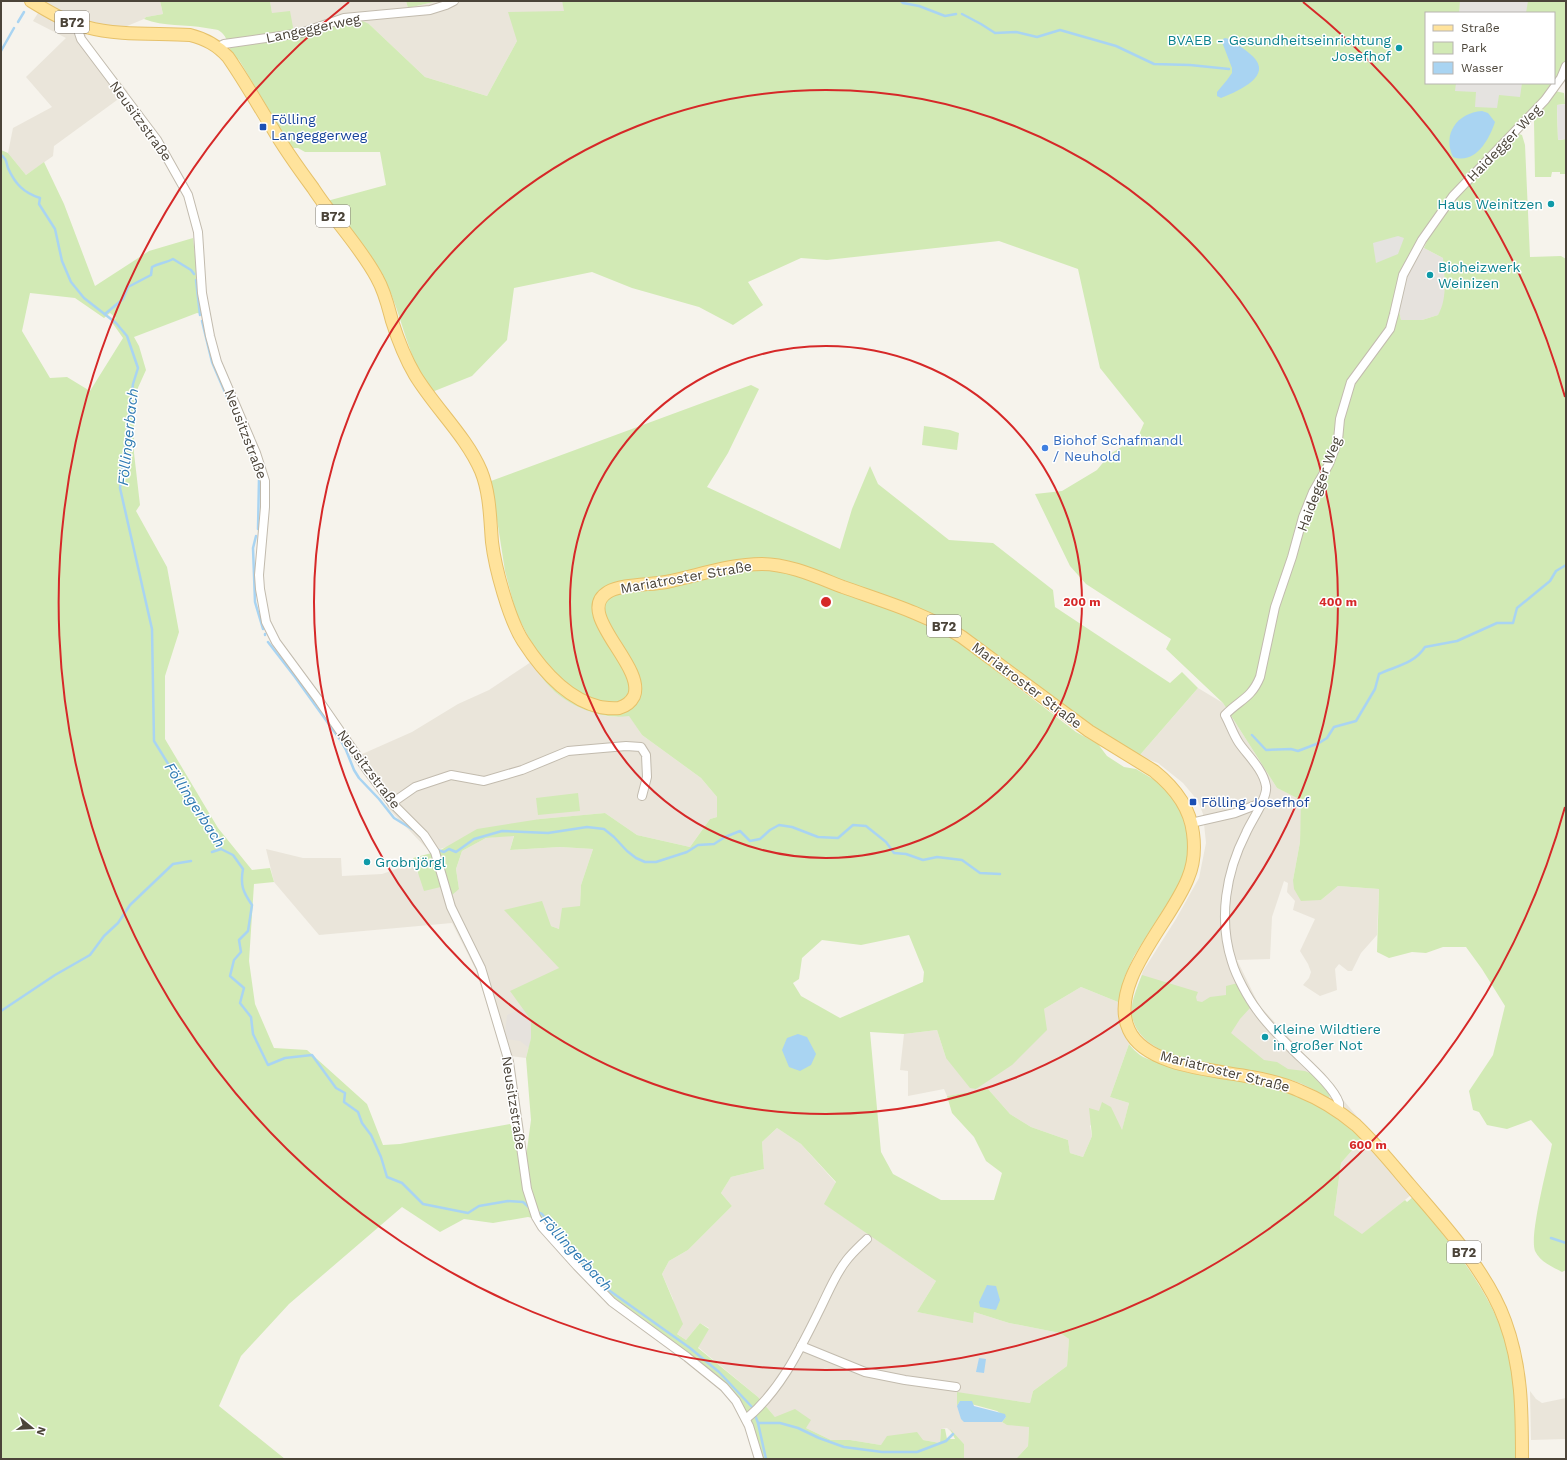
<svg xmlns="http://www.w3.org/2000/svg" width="1567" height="1460" font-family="'Work Sans',sans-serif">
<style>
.residential{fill:#eae5da}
.industrial{fill:#e6e2dd}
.green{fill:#d2eab5;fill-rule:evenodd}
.parking{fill:#e5e3e0}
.water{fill:#a9d4f2}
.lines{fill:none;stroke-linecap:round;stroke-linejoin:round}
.stream{stroke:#a9d4f2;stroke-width:2.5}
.minor-casing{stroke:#c2bbae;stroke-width:10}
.primary-casing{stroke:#e6c16a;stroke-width:14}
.minor{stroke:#fff;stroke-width:8}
.primary{stroke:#ffe39c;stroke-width:12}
.ring{fill:none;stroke:#d62828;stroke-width:2}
.culture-dot{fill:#0f9aa8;stroke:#fff;stroke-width:1.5}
.transit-dot{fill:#1a4fb4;stroke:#fff;stroke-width:1.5}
.shop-dot{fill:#3f7fe0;stroke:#fff;stroke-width:1.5}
.labels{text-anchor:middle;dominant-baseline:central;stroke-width:3;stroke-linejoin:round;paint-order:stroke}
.shield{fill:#fff;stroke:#817c74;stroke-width:1}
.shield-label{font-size:13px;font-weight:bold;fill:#4b4439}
.street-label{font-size:14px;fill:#4b4439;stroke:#fff}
.culture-label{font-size:14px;fill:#0d838f;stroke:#fff;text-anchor:start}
.transit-label{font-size:14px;fill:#164399;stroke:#fff;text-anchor:start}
.shop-label{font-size:14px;fill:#366cbe;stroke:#fff;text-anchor:start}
.water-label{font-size:15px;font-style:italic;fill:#2e7ab2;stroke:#fff}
.centre{fill:#d62828;stroke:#fff;stroke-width:2}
.ring-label{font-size:12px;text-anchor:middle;font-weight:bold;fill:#d62828;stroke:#fff;stroke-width:3;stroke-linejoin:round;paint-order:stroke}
</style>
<rect width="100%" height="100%" fill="#f6f3ec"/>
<g class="residential">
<polygon points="49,1 160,1 163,14 146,17 144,19 103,36 88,32 85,37 98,55 128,92 54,146 53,156 26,175 8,153 13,128 52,107 26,77 66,38 33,21 45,2"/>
<polygon points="270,1 406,1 408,8 438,1 562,1 565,11 517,41 487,96 425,77 369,24 295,38 272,13"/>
<polygon points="531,662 552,689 570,702 580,707 606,716 616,717 629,715 642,735 701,778 717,797 717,817 710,819 690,847 637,835 605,813 540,819 430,852 387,807 391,795 360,755 412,732 458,704 489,690"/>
<polygon points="1198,688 1223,703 1277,788 1302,800 1300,842 1293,880 1321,900 1338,886 1379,889 1377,935 1361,953 1352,971 1348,971 1339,964 1335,969 1337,990 1320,996 1303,985 1309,978 1311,972 1308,964 1300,951 1315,919 1293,910 1295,901 1287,892 1288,883 1284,881 1272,917 1270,959 1237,960 1259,1005 1312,1063 1371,1133 1366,1145 1411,1195 1362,1235 1334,1215 1341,1163 1362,1139 1342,1121 1329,1098 1293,1080 1193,1061 1159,1049 1146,1041 1137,1029 1132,1016 1132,1004 1143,971 1176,919 1199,878 1206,843 1203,814 1198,801 1183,783 1158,763 1139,756"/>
<polygon points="514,835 510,850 560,847 593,849 581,885 580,907 559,929 551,926 559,968 531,1020 531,1038 526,1058 503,1055 476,970 452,923 319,935 274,882 266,849 303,858 341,858 342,876 382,874 414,863 418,874 459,889 456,869 462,851 486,838"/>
<polygon points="1081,987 1118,1002 1129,1044 1110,1097 1129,1103 1122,1131 1099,1111 1090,1126 1092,1136 1083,1157 1070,1153 1068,1140 1031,1127 1010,1114 988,1089 947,1096 944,1089 908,1096 908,1071 900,1070 904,1034 937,1030 946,1058 1044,1009"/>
<polygon points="777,1128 801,1144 836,1183 825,1204 936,1281 917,1312 973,1322 974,1312 1009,1323 1060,1333 1069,1339 1067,1366 1033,1391 1030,1403 957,1393 968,1422 1002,1422 1008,1425 1029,1426 1028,1446 1016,1459 934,1459 964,1458 964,1444 947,1428 941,1429 940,1443 923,1440 881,1445 850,1440 831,1440 806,1428 775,1417 758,1397 698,1347 709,1328 700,1323 686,1340 676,1333 673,1299 662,1274 669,1261 688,1250 732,1206 721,1193 731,1177 764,1169 762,1142"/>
<polygon points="1530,1391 1536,1399 1542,1403 1566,1398 1566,1439 1531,1440"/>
</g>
<g class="industrial">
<polygon points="1424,248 1443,258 1445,295 1443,307 1438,315 1422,320 1401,320 1398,306 1404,286 1410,269"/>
<polygon points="523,1008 531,1020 531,1038 529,1048 520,1041 507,1039 505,1035 507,1015"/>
</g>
<g class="green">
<path d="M160,1H270L272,13L290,11L295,38C303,35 312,33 320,31C335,25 353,14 369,24L425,77L487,96L517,41L508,12L564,11L562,1H1566V66L1561,78L1545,100L1453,196L1422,240L1403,275L1399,292L1397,301L1401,320H1422L1438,315C1448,297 1444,278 1443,258L1424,248C1439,209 1486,162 1516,133L1522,135L1525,145L1530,257L1561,256L1566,259V1270L1562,1272C1553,1267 1540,1262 1535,1251C1529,1235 1548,1165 1552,1144L1531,1120L1507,1129L1487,1125L1479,1112L1473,1110L1469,1091L1493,1055L1505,1006L1482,969L1466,947H1443L1426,953L1412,952L1389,958L1377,952L1379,889L1338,886L1321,900L1301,901L1294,889L1293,880L1300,842L1301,800L1277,788L1223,703L1166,649L1171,639L1086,584L1070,566L1035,494L1062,491L1097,470L1110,454L1138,437L1144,423L1100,368L1078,269L999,241L827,260L801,258L748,282L763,305L733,325L699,307L632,288L592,272L514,288L507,340L472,376L432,392C407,358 403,317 385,280C371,250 347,226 327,201L386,185L380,152H305L298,148H292L239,60C226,52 231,37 218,30C215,29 210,29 206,28C185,24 164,27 144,19L146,17L163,14ZM1426,13H1554V83H1426Z"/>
<polygon points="406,1 438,1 408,8"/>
<polygon points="1555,91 1564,93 1565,104 1557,105 1558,140 1566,139 1566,174 1560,174 1560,172 1552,172 1551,177 1535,177 1534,121 1537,114"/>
<path d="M1,150L8,153L26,175L44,162L64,204L95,286L149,251L193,238L202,314L197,313L134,337L139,346L146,370L137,390L134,417V453L140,505L136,511L167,567L179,632L165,676V739L218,828L252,870L270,868L274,882L254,884L249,961L255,1004L274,1048L307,1050L367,1104L383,1145L400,1144L510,1124L526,1157L531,1120L526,1058L531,1038V1020L510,991L559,968L504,910L542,901L551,926L559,929L562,908L580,906L581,885L593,849L560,847L510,850L514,836L486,838L462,851L456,869L459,889L452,895L449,885L424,891L413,858L439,851L477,829L540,819L605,813L637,835L690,847L710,819L717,817V797L701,778L642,735L629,716C602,720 571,707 552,689C540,677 531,662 521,649L530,640L516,613L505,571L491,481L751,385L759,389L728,453L707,487L840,549L852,509L870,466L878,484L949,540L993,543L1053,590L1055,607L1170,683L1182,672L1198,688L1139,756L1080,717L982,646L922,621C927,629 935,632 944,631L1076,732L1098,744L1107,756L1124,767L1136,769L1158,782L1173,798L1185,821L1189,849L1186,867L1175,891L1134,956L1125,976L1118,1002L1081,987L1044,1009L1047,1030L1012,1065L976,1089L970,1088L946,1058L937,1030L904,1034L870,1032L881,1152L893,1174L941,1200H994L1002,1173L986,1161L974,1137L952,1113L947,1096L988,1089L1010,1114L1031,1127L1068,1140L1070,1153L1083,1157L1092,1136L1089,1108L1099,1111L1102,1102L1111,1107L1122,1130L1129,1103L1110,1097L1129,1044C1132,1048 1136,1052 1140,1055C1144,1058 1149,1059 1154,1061C1191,1078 1234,1078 1273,1088C1308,1097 1335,1115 1362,1139L1341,1163L1334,1215L1362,1234L1405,1200L1407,1202L1413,1197C1462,1258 1511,1313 1516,1395C1518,1416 1517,1438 1517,1459H1016L1028,1446L1029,1427L1007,1425L1002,1422L1006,1417L997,1411L960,1401L957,1406V1392L1030,1403L1033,1391L1067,1366L1069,1339L1060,1333L1009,1323L974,1312L973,1323L917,1312L936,1281L824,1204L836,1182L801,1144L777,1128L762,1142L764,1169L731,1177L721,1193L732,1206L688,1250L669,1261L662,1274L683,1324L677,1334L686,1340L700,1323L709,1329L698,1348L758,1397L775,1417L795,1409L811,1420L806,1428L831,1440H850L881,1445L887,1436L917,1432L923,1440L940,1443L941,1429H945L947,1439H955L950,1429L964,1444V1458L934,1459H763L752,1423L738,1398L605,1292L564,1245L545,1221L528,1217L493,1223L464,1219L440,1232L402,1207L289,1304L241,1356L219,1406L285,1459H1ZM30,293L75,298L104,318L110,313L116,318L111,321L123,338L90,391L67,377L50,378L22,331ZM909,935L924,972L923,982L840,1018L801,996L793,983L799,979L802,958L822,940L861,945Z"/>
<polygon points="924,426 950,430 959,433 957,450 922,445"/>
<polygon points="578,793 580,811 538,815 536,798"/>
<path d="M1142,975L1198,992L1196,997L1197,1001L1202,1002L1210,997L1226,995V986L1238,983L1250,1008L1240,1019L1231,1033L1264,1060L1277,1062L1288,1069L1305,1071L1314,1075L1330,1094L1329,1098C1317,1092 1304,1083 1291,1080C1272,1075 1251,1071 1231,1068C1200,1062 1140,1056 1132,1016C1130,1003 1137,988 1142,975Z"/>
</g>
<g class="parking">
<polygon points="1460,1 1528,1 1526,13 1459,13"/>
<polygon points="1456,83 1522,83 1520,97 1499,95 1497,108 1475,107 1476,92 1455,91"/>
<polygon points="1566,104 1566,139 1558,140 1557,105"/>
<polygon points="1398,236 1404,238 1398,254 1376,263 1373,243"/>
</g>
<g class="water">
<path d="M1225,38L1229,39C1238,45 1250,52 1256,60C1270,79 1233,93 1221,98L1217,96V92L1227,80L1232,73V68L1222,42L1223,39Z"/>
<path d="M1482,111L1488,113L1495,122C1489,140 1475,165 1453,157C1442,134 1457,113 1482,111Z"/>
<polygon points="798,1034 807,1037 816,1054 811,1065 800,1071 789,1067 782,1050 787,1038"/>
<polygon points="987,1285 996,1286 1000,1300 996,1310 980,1307 979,1302"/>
<polygon points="979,1358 986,1359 984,1373 976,1372"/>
<polygon points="960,1401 972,1401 974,1406 1005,1414 1006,1417 1002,1422 964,1422 961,1419 957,1406"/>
</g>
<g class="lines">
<g class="stream">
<polyline points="901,1 903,3 919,6 945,16 956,14"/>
<polyline points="962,14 981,24 995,33 1016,32 1037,37 1060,30 1116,46 1154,64 1190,65 1229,69"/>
<polyline points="18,22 24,12"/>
<polyline points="1,51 14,28"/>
<path d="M1,155C7,159 6,162 8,168C15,184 24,193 40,198L39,204L55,229L62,261L71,282L84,298L116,323L127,336L138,368L133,384L120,488L152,629L154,741L221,849L233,855L243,869C240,885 243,892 252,905L248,931L239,940L241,952L234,960L230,976L244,988L240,1003L251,1017L253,1034L268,1065L285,1058L312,1055L336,1088L345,1093L344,1102L358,1112L362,1123L371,1135L381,1157L387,1177L402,1183L423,1204L468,1213L479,1206L508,1201L523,1202L531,1209"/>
<polyline points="196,280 200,315"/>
<path d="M105,314L123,299L128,287L151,275L152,267C159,263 166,263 173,259L191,270L194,274"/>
<polyline points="202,321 212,362 254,460 259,479 258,529"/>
<polyline points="256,536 253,548 255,602 263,629"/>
<polyline points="265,634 265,635"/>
<polyline points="268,642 295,677 341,741 346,750 354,770 359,778 379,799 394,818 412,829"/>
<path d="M1252,735L1266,750L1291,749L1298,751L1319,743L1327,738L1334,727L1356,721L1375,689L1379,674C1396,666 1414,664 1425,647L1457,641L1497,623H1513L1517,608L1550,581L1556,571L1566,565"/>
<polyline points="438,850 444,852 449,849 456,852 474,839 502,831 548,833 587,827 604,829 614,837 627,851 636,858 645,862 656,862 687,852 698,845 714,844 725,837 740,831 750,841 760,839 770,830 779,825 792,827 818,837 838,838 853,825 866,826 886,842 894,853 906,854 923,860 937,857 962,860 980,873 1000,874"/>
<polyline points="212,852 221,849"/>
<polyline points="1,1011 55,975 90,955 104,936 118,923 130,905 173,864 191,861"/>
<polyline points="537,1212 542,1214 572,1251 610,1291 690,1348 719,1372 752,1407 758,1423 766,1459"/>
<polyline points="1551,1238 1566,1243"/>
<polyline points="758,1423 780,1423 798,1428 819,1438 844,1447 882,1452 917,1452 946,1441 953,1434"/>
</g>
<g class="minor-casing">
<g id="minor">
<polyline points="80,25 79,33 81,39 157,140 188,195 198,232 202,293 210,336 217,362 256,453 265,481 265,507 259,575 260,589 266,622 276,642 318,699 367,770 392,803 424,835 435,852 451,907 481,968 509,1062 527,1189 536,1217 542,1227 577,1266 612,1302 687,1357 724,1387 736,1401 749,1426 759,1459"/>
<polyline points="218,47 224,44 301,33 344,18 430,10 446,5 454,1"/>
<polyline points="392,803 415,787 451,775 484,781 522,770 568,751 626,746 641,747 646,755 647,777 642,796"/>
<polyline points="1191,823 1235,813 1261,803"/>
<path d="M1339,1112C1339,1109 1339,1106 1339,1103C1333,1085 1302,1060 1289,1046C1278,1035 1266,1023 1257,1010C1248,998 1236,976 1232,962C1218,919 1226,872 1246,833C1251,821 1268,798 1266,786C1263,769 1248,756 1239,743C1233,734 1230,724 1225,715C1239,700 1251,699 1260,677L1275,607L1292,557L1303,517L1313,492L1329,464L1338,440L1340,419L1351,382L1390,329L1394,314L1403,275L1422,240L1453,196L1545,100L1561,78L1566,66"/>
<polyline points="801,1346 865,1372 905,1380 956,1387"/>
<path d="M746,1419C781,1390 800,1349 820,1309C828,1293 835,1275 846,1261C852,1253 860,1246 867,1239"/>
</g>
</g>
<g class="primary-casing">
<path id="primary" d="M31,1C49,12 66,22 86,27C119,36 156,33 190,35C206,39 217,45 228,57C244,80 258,105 273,129C285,150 299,169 313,188C333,219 360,246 377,278C385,292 388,306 392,321C398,340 405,358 415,375C435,408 466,436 481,471C490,493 490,518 492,542C495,568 509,619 523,641C541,669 566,699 600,707C607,708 613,709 619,708C626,706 631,702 634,696C646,666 573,613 608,592C621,584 650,585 666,582C697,576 729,564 762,564C789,564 817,577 843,587C885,602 924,613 962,637L1089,731L1154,771C1174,787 1190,807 1193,833C1195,848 1194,864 1188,878C1172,921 1107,983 1129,1030C1146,1067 1216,1070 1251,1077C1268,1080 1285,1084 1300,1091C1320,1099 1339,1111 1356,1125C1375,1143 1392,1164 1409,1184C1443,1224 1487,1271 1505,1321C1522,1367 1522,1411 1522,1459"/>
</g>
<use href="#minor" class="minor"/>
<use href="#primary" class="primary"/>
</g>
<g class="ring">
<circle cx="826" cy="602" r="256"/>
<circle cx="826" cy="602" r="512"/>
<path d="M1565 807A767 767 0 1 1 349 2M1303 2A767 767 0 0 1 1565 397"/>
</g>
<g class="culture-dot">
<circle cx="1399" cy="48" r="4"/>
<circle cx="1551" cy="204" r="4"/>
<circle cx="1430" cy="275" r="4"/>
<circle cx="367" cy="862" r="4"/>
<circle cx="1265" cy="1037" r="4"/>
</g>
<g class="transit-dot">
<rect x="259" y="123" width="8" height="8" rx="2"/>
<rect x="1189" y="798" width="8" height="8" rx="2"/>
</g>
<circle class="shop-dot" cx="1045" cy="448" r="4"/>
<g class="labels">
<g class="shield">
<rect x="55" y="11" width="34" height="22" rx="3"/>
<rect x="316" y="205" width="34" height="22" rx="3"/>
<rect x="927" y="615" width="34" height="22" rx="3"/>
<rect x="1447" y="1241" width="34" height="22" rx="3"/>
</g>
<g class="shield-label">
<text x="72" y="22">B72</text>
<text x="333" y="216">B72</text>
<text x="944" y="626">B72</text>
<text x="1464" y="1252">B72</text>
</g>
<g class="street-label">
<text transform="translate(313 28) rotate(-12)">Langeggerweg</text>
<text transform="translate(141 121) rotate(54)">Neusitzstraße</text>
<text transform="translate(1504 143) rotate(-46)">Haidegger Weg</text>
<text transform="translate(246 434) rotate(69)">Neusitzstraße</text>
<text transform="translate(1319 484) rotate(-69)">Haidegger Weg</text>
<text transform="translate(686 577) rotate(-10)">Mariatroster Straße</text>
<text transform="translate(1027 685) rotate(37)">Mariatroster Straße</text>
<text transform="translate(369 769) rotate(53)">Neusitzstraße</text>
<text transform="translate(1225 1071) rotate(14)">Mariatroster Straße</text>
<text transform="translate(514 1103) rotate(81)">Neusitzstraße</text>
</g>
<g class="culture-label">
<text x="1391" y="40" text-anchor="end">BVAEB - Gesundheitseinrichtung<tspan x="1391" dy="16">Josefhof</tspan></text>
<text x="1543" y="204" text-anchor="end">Haus Weinitzen</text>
<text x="1438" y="267">Bioheizwerk<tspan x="1438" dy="16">Weinizen</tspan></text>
<text x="375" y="862">Grobnjörgl</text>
<text x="1273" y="1029">Kleine Wildtiere<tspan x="1273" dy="16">in großer Not</tspan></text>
</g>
<g class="transit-label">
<text x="271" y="119">Fölling<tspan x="271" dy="16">Langeggerweg</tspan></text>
<text x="1201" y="802">Fölling Josefhof</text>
</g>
<g class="shop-label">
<text x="1053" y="440">Biohof Schafmandl<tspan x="1053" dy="16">/ Neuhold</tspan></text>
</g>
<g class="water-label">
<text transform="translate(128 437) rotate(-84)">Föllingerbach</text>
<text transform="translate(195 805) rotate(57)">Föllingerbach</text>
<text transform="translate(576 1253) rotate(47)">Föllingerbach</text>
</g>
</g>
<circle cx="826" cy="602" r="6" class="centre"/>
<g class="ring-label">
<text x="1082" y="606">200 m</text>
<text x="1338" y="606">400 m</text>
<text x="1368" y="1149">600 m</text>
</g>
<rect width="1567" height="1460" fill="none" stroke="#4b4439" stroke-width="4"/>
<rect x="1425" y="12" width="130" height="72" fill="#ffffff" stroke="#b7b4b0"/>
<rect x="1433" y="25" width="20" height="6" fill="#ffe39c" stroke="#b7b4b0"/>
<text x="1461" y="32" font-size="12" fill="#4b4439">Straße</text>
<rect x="1433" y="42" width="20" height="12" fill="#d2eab5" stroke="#b7b4b0"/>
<text x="1461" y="52" font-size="12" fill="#4b4439">Park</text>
<rect x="1433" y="62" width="20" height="12" fill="#a9d4f2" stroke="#b7b4b0"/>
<text x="1461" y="72" font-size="12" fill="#4b4439">Wasser</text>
<g transform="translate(32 1428) rotate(108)" stroke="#ffffff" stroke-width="3" paint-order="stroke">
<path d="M0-3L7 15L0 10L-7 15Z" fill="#4b4439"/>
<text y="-6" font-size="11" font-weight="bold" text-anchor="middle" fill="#4b4439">N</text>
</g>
</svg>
